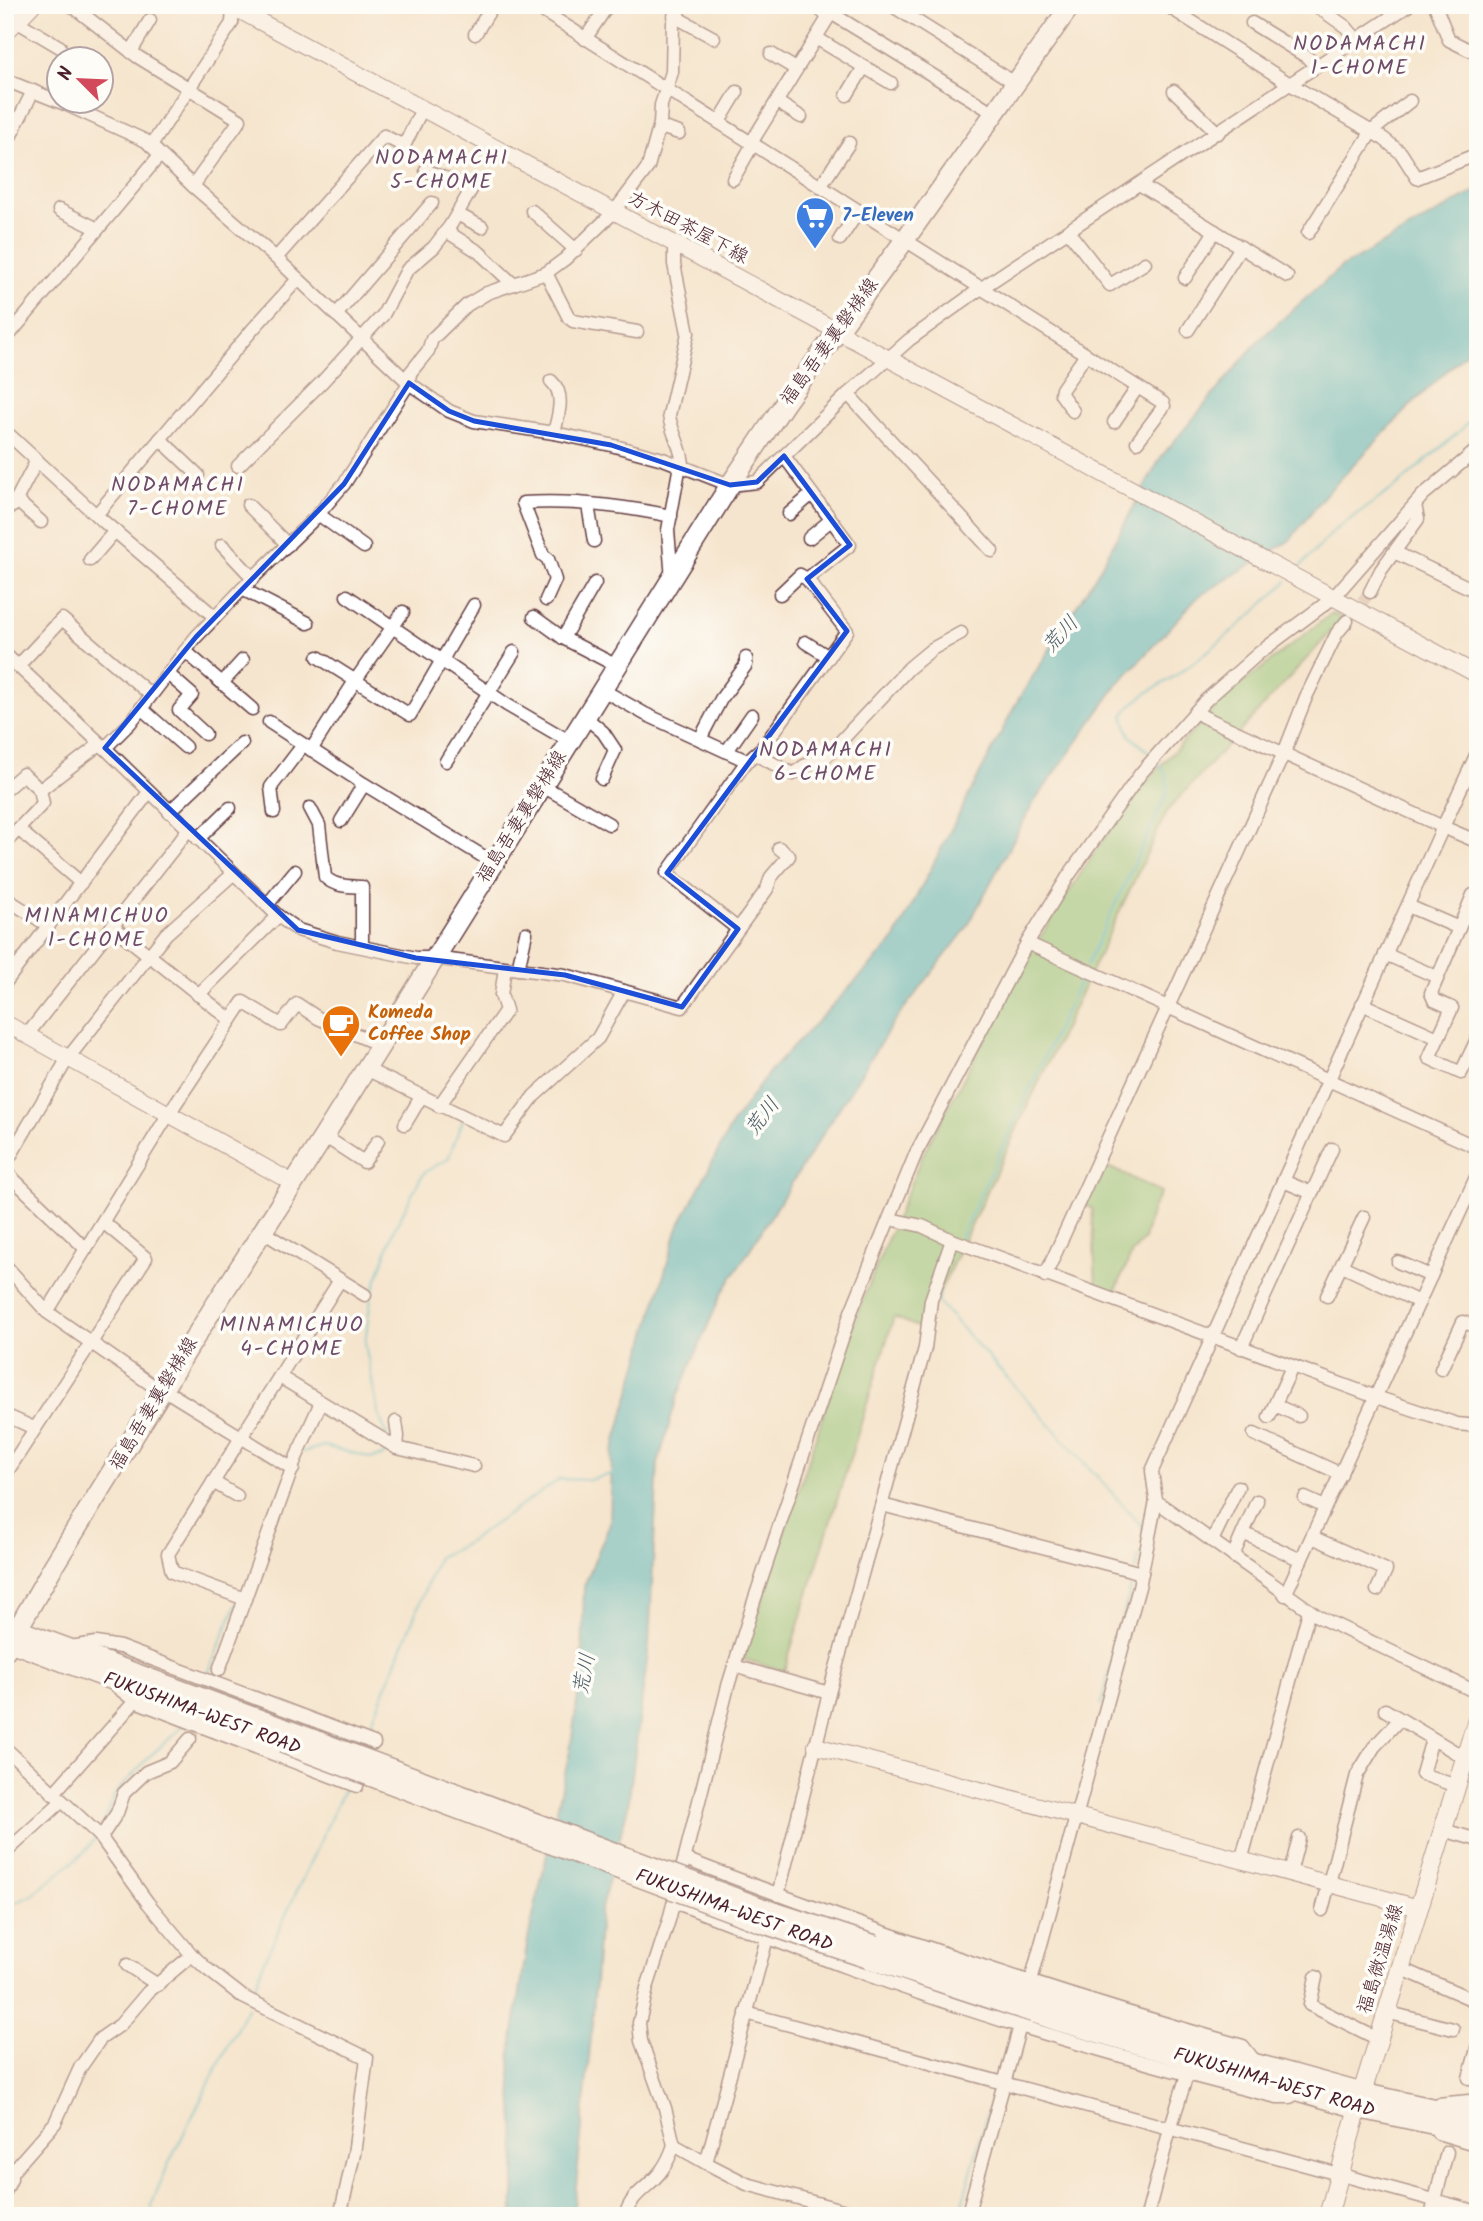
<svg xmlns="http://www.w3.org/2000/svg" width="1483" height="2221" font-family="Kalam,'Klee One',sans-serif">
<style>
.green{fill:#8dc679;stroke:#6c7252;stroke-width:2}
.water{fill:#49b7c2;stroke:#4a6b76;stroke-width:2}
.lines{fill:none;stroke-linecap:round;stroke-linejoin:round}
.stream{stroke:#49b7c2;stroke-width:2.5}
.minor-tunnel{stroke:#d4bdad;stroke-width:12;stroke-dasharray:12 6;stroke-linecap:butt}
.minor-casing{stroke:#643d43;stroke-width:15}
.tertiary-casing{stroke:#643d43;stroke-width:18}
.secondary-casing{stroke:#643d43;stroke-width:20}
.primary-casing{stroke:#643d43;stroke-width:22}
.trunk-casing{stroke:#643d43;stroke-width:22}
.minor{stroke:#fff;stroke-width:12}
.tertiary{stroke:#fff;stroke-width:16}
.secondary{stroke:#fff;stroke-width:18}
.primary{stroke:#fff;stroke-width:19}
.trunk{stroke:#fff;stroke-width:19}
.trunk-bridge-casing{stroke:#643d43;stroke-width:22;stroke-linecap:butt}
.trunk-bridge{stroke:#fff;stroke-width:19}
.marked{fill:none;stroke:#1d4ed8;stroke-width:5;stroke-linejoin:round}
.labels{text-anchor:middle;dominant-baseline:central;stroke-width:7;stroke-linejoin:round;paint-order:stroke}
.shop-label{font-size:19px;font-weight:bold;fill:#366cbe;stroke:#fdfcf7;text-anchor:start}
.street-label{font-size:19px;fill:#4a1f2b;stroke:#fdfcf7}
.food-label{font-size:19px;font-weight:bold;fill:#c56008;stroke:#fdfcf7;text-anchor:start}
.neighbourhood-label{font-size:21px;letter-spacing:2px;fill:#6f4d6a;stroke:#fdfcf7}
.water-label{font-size:21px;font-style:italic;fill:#4a5c67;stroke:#fdfcf7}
</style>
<rect width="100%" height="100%" fill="#fdfcf7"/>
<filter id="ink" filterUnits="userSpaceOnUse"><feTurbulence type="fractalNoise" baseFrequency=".0143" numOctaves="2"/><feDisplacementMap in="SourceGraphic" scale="14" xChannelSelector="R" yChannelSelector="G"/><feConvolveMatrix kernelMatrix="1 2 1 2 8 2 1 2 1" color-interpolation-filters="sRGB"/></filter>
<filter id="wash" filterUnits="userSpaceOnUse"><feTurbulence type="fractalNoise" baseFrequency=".00686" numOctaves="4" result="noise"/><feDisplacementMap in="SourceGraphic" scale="28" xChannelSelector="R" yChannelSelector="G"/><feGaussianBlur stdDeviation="1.57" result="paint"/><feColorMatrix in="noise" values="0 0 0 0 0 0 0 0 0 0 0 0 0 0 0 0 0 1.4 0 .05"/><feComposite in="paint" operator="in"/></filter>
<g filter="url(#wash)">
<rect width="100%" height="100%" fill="#f6e5ce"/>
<g class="green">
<polygon points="1332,613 1343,619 1167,811 922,1329 894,1317 784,1671 743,1659 855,1318 922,1156 1032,950 1097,848 1149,778 1225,697"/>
<polygon points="1100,1163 1161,1192 1152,1209 1144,1239 1132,1253 1114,1294 1096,1286 1092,1208 1081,1204"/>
</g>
<polygon class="water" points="1478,190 1478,341 1411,405 1324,496 1289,541 1198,597 1119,683 1032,805 966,929 893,1023 721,1295 677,1397 658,1464 649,1645 628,1806 600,1912 592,2028 573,2216 513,2216 516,2153 510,2059 528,1939 570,1751 582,1669 584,1586 610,1523 612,1454 677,1230 732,1124 770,1071 893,942 1018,700 1098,572 1161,457 1259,340 1340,268"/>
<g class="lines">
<g class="stream">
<polyline points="1296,571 1336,529 1398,485 1461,430 1478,411"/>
<path d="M1151,754L1130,736L1123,716C1136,695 1160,687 1179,673C1217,645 1254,615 1287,581"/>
<polyline points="1087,965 1168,791 1166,774 1157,762"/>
<polyline points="960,1238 1083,974"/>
<polyline points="941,1290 937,1301 1145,1529 1145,1531"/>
<polyline points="388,1439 378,1412 365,1344 371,1297 394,1230 420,1179 425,1172 448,1159 463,1120"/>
<polyline points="303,1452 324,1446 372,1458 383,1456 388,1449"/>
<polyline points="1136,1569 1139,1555"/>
<polyline points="207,1676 236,1605"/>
<polyline points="1101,1704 1134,1575"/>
<polyline points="366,1737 438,1557 464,1545 560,1479 589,1480 615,1473"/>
<polyline points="104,1822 115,1794 150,1756 180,1729 183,1723"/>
<polyline points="5,1907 31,1896 85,1852 96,1837"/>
<polyline points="251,1996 264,1962 346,1785"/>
<polyline points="997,2077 1002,2061"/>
<polyline points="152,2216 152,2204 168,2165 248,2006"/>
<polyline points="959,2216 995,2084"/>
</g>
</g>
</g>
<g filter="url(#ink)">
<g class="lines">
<g class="minor-tunnel">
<polyline points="1351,616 1370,592"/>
<polyline points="190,1739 219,1670"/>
</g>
<g class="minor-casing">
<g id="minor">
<polyline points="71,5 138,57 240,120 193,186"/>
<polyline points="533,5 1163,403 1164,406 1137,442"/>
<polyline points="814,5 829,17"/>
<polyline points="891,5 1015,83"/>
<polyline points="1166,5 1290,84 1384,139 1401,153 1417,178 1478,154"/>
<polyline points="1315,5 1346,27 1357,40"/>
<polyline points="1435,5 1449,40 1469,50"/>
<polyline points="831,13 994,113"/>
<polyline points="674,16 714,38"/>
<polyline points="16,21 60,47"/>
<polyline points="1252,23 1307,57 1316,67"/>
<polyline points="475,34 493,5"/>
<polyline points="816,38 891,83"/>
<polyline points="585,39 608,5"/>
<polyline points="131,52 150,20"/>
<polyline points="771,54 796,69"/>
<polyline points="5,80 65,104 146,141 193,186 276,258 409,383 449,411 474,421 554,433 611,445 663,459 730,485 757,482 848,394 909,340 980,289 1409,5"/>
<polyline points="1174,91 1218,133"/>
<polyline points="847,95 864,67"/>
<polyline points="777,102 801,117"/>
<polyline points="719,122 737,92"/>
<polyline points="660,127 679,133"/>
<polyline points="751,143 836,5"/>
<polyline points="151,146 232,23 233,7"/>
<polyline points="5,147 33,91"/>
<polyline points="733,179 753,144"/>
<polyline points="1139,184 1287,276"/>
<polyline points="820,187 849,143"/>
<polyline points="59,210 98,229"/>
<polyline points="532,211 576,250"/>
<polyline points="457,214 482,227"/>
<polyline points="446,231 479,252 513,284"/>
<polyline points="1068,231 1110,285 1145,263"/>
<polyline points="1308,233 1372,131 1410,101"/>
<polyline points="840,239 858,212"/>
<path d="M674,244V264L688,333L669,415C671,433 683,448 683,466"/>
<polyline points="276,258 384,136 404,146 422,109"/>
<polyline points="546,273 569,318 573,321 637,332"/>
<polyline points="1185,278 1215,231"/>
<polyline points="336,315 432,203"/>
<polyline points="1188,330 1241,247"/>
<polyline points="5,340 160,155"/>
<path d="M551,381C566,394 558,416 554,433"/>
<polyline points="848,394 992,551"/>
<polyline points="1073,411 1061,394 1062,389 1085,356"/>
<polyline points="1114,422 1137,388"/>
<polyline points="5,431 96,515 215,617"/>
<polyline points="160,439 198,475"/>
<path d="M238,466L322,382L383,315L407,270L434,247L450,226L472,188C456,181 441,178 426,170"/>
<polyline points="5,500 13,506 37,460"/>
<polyline points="16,500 41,522"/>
<polyline points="248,505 288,545"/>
<polyline points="588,505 594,541"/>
<polyline points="318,514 364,547"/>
<polyline points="789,514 812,494"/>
<polyline points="96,515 253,329 298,279"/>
<polyline points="809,538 831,520"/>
<polyline points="222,545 253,578"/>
<polyline points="1394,552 1478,592"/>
<polyline points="90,560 115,531"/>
<polyline points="672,579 668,530 680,465"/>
<polyline points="242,589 308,623"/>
<polyline points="1370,592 1381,570 1418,519 1415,505"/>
<polyline points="780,594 800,575 807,579"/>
<polyline points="347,596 507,705 569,741"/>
<path d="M546,600L555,580L548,559L543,555L523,503C572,500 623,506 671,516"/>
<polyline points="534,617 563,638 615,665"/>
<polyline points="563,638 595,583"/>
<polyline points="805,642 829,657"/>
<polyline points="185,651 252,709"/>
<polyline points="5,654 105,748 130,723 196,637 253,578 315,518 344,484 409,383 410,373 428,351 432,339 467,305 487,293 546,273 565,259 614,212 648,167 660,124 661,105 672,72 673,23 682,5"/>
<polyline points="318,657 410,715 474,605"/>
<polyline points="18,666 62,619 151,695"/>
<polyline points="168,674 192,695 179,710 205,734"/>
<polyline points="222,683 243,660"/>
<polyline points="601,689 645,714 747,761"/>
<polyline points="141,708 185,747"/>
<polyline points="584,716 603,732 615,750 602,779"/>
<polyline points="269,722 364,784 494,863"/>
<polyline points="700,739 721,699 746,665 746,658"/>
<polyline points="105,748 278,916 298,930 337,942 416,958 434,958 565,975 682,1007 767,889 771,877 789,856 779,848"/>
<polyline points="311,750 355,681 403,612"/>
<polyline points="727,751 752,715"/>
<polyline points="1478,751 1443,827 1478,842"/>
<polyline points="755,754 793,774 804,766 826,757 909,668 932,649 961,633"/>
<polyline points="446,761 514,652"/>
<polyline points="541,785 609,824"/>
<polyline points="5,790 23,774 40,790 100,744"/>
<path d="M310,808L319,825L325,877C335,887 349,886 362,887V946"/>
<polyline points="169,812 242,743"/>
<polyline points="274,812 271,787 303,745"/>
<polyline points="341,821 364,784"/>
<polyline points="18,829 81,883"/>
<polyline points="10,838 43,803 40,790"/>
<polyline points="198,839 230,808"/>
<polyline points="5,898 49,926"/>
<polyline points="267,905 295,871"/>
<polyline points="1408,906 1459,928 1431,993 1434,1000 1452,1008 1429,1058 1461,1073 1478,1037"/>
<polyline points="112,926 231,1020"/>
<polyline points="1459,928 1473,895"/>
<polyline points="738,929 667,873 747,761 763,747 847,631 807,579 850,545 784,456"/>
<polyline points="1027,943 1478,1148"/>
<polyline points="1385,954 1437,977"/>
<polyline points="518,969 526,933"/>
<polyline points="5,983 149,792"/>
<polyline points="198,995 278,916"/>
<polyline points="1362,1004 1438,1038"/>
<polyline points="27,1035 188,830"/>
<polyline points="366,1069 504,1136 534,1096 598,1038 624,991"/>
<polyline points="439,1106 506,1010 501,995 505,968"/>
<polyline points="405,1124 421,1097"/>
<polyline points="324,1136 364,1162 378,1141"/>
<polyline points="5,1165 68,1058 166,934 233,874"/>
<polyline points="5,1171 86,1249"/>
<polyline points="1283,1181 1312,1193"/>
<polyline points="890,1219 922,1226 952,1240 1376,1397 1457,1424 1478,1426"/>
<polyline points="263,1232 365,1295"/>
<polyline points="1398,1262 1431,1276"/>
<polyline points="5,1265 47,1312 152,1385 163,1389 293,1469"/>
<polyline points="1342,1266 1419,1302"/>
<polyline points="1045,1276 1284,753 1306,697 1337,633 1347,621"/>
<polyline points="1327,1296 1364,1217"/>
<polyline points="47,1312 168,1115 243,1002 281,1025 297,1004 318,1018 380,1045"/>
<polyline points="1241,1348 1332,1149"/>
<polyline points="1441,1369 1463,1322 1478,1327"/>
<polyline points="280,1377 397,1448 474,1466"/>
<polyline points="1275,1405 1299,1416"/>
<polyline points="5,1415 34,1428"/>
<polyline points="1269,1417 1292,1367"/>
<polyline points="396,1422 398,1436 397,1448"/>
<polyline points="1254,1434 1341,1474"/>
<polyline points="5,1475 146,1258 103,1222"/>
<polyline points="213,1482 237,1496"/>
<polyline points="1305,1498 1325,1507"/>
<polyline points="1156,1501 1319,1617 1478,1693"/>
<polyline points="882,1505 1142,1573"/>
<polyline points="1243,1533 1257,1501"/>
<polyline points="1312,1537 1386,1570 1377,1590"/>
<polyline points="1212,1541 1238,1487"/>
<polyline points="1233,1556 1243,1533 1301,1560"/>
<polyline points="1285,1595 1478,1173"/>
<polyline points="245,1599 172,1572 168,1554 340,1280"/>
<polyline points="70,1647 96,1643 120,1647 374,1743"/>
<polyline points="734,1666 829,1693 778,1895"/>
<polyline points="219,1670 296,1458 321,1402"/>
<polyline points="113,1684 135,1701 357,1786"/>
<polyline points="829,1693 925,1348 931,1300 952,1240"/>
<polyline points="1385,1710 1465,1758"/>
<polyline points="1432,1739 1422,1774 1456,1786"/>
<polyline points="5,1748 99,1835 148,1903 192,1955 207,1969 243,1997 367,2058 354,2154 340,2216"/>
<polyline points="53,1794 135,1701"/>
<polyline points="1443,1830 1478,1840"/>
<polyline points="101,1837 117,1813 124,1793 146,1772 170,1762 190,1739"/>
<polyline points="5,1853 61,1802"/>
<path d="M685,1859C868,1930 1055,1993 1243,2046L1257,2064"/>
<polyline points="1241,1861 1309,1611"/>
<polyline points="1290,1873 1299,1838"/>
<path d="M674,1902C788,1946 903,1990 1020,2026C1105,2052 1190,2076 1277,2097H1290L1300,2091"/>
<polyline points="1322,1910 1357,1775 1374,1747 1400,1719"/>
<polyline points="127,1965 158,1985"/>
<polyline points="1400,1968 1478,2002"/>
<polyline points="1316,1977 1310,2005 1378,2039"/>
<polyline points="1031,1981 1139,1587 1156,1501 1152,1471 1443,827 1202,716 1196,711"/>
<polyline points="1386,2012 1453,2029"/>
<polyline points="746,2013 1478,2212"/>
<polyline points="1469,2078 1478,2045"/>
<polyline points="1438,2104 1469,2101 1478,2103"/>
<polyline points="1438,2133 1478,2145"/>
<polyline points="674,2145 706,2163 767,1938"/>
<polyline points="706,2163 747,2184 864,2216"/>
<polyline points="5,2192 11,2179 11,2173 55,2123 80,2068 100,2039 120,2025 148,1992 192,1955"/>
<path d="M625,2216C632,2192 648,2189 661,2171C667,2163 671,2154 674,2145L665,2108L641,2041L639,2023L647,1988L669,1920L728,1686L754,1601L851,1312L916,1153L1027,943L1069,875L1141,773L1206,700L1259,653L1333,598L1423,495L1478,449"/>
<polyline points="967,2216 1020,2026"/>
<polyline points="1147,2216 1170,2129 1187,2075"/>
<polyline points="1431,2216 1447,2152"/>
</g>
</g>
<g class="tertiary-casing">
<g id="tertiary">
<polyline points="233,7 1478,675"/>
<polyline points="5,1023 293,1183"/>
<polyline points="816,1746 1419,1908"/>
</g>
</g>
<g class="secondary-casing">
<g id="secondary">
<polyline points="230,5 233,7"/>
<polyline points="5,32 31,5"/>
<polyline points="1328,2216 1362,2093 1478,1716"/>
</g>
</g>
<g class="primary-casing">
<polyline id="primary" points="5,1651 54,1565 212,1310 324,1136 730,485 785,403 904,241 1071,5"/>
</g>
<g class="trunk-casing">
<g id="trunk">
<polyline points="5,1625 288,1730"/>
<polyline points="5,1640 282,1743"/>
<polyline points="875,1945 1065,2008 1257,2064 1362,2093 1478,2118"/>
<polyline points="870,1959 1061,2022 1357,2108 1478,2134"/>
</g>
</g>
<use href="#minor" class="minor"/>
<use href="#tertiary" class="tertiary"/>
<use href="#secondary" class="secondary"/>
<use href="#primary" class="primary"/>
<use href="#trunk" class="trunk"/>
<g class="trunk-bridge-casing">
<g id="trunk-bridge">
<polyline points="288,1730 762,1908 875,1945"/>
<polyline points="282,1743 762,1923 870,1959"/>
</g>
</g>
<use href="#trunk-bridge" class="trunk-bridge"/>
</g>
</g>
<path d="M0 0H1483V2221H0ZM409,383L449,411L474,421L611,445L730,485L757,482L784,456L850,545L807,579L847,631L667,873L738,929L682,1007L565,975L416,958L298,930L105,748L196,637L344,484Z" fill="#f6e5ce" fill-opacity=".55" fill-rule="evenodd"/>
<path class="marked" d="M409,383L449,411L474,421L611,445L730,485L757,482L784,456L850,545L807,579L847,631L667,873L738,929L682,1007L565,975L416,958L298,930L105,748L196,637L344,484Z"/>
<defs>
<g id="supermarket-pin" transform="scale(2.0125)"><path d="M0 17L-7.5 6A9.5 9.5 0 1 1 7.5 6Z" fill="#3f7fe0" stroke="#fdfcf7"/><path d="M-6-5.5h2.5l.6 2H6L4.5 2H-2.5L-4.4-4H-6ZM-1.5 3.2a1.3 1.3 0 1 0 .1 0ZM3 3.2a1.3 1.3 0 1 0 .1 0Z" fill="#fff"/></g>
<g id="cafe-pin" transform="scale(2.0125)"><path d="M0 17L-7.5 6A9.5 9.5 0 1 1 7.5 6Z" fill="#e8710a" stroke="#fdfcf7"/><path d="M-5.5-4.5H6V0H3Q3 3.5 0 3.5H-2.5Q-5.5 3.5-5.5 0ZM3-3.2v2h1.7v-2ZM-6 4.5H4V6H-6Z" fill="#fff"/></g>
</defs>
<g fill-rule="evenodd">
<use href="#supermarket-pin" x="815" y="216"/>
<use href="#cafe-pin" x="341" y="1024"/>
</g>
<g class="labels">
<g class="shop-label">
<text x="842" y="216">7-Eleven</text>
</g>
<g class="street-label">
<text transform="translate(688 228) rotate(28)">方木田茶屋下線</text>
<text transform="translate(830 342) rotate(-54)">福島吾妻裏磐梯線</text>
<text transform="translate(522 817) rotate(-58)">福島吾妻裏磐梯線</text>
<text transform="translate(154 1404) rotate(-59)">福島吾妻裏磐梯線</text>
<text transform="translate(202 1714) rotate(20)">FUKUSHIMA-WEST ROAD</text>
<text transform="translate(734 1911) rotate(20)">FUKUSHIMA-WEST ROAD</text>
<text transform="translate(1381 1959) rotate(-73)">福島微温湯線</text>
<text transform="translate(1274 2083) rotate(16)">FUKUSHIMA-WEST ROAD</text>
</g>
<g class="food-label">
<text x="368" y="1013">Komeda<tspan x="368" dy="22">Coffee Shop</tspan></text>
</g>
<g class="neighbourhood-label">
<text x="1360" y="44">NODAMACHI<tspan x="1360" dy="24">1-CHOME</tspan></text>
<text x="442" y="158">NODAMACHI<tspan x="442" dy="24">5-CHOME</tspan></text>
<text x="178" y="485">NODAMACHI<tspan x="178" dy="24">7-CHOME</tspan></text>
<text x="826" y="750">NODAMACHI<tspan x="826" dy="24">6-CHOME</tspan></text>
<text x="97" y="916">MINAMICHUO<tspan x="97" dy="24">1-CHOME</tspan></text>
<text x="292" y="1325">MINAMICHUO<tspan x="292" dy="24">4-CHOME</tspan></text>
</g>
<g class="water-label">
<text transform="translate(1061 635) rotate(-47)">荒川</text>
<text transform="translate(763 1117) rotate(-52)">荒川</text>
<text transform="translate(585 1674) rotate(-79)">荒川</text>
</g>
</g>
<rect width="1483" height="2221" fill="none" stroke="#fdfcf7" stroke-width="28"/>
<g transform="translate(80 80) rotate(294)"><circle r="33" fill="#fdfcf7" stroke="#b5a4a5" stroke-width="2"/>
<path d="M0-5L12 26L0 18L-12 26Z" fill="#d1495b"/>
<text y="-10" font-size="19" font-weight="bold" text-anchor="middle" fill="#4a1f2b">N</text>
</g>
</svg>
